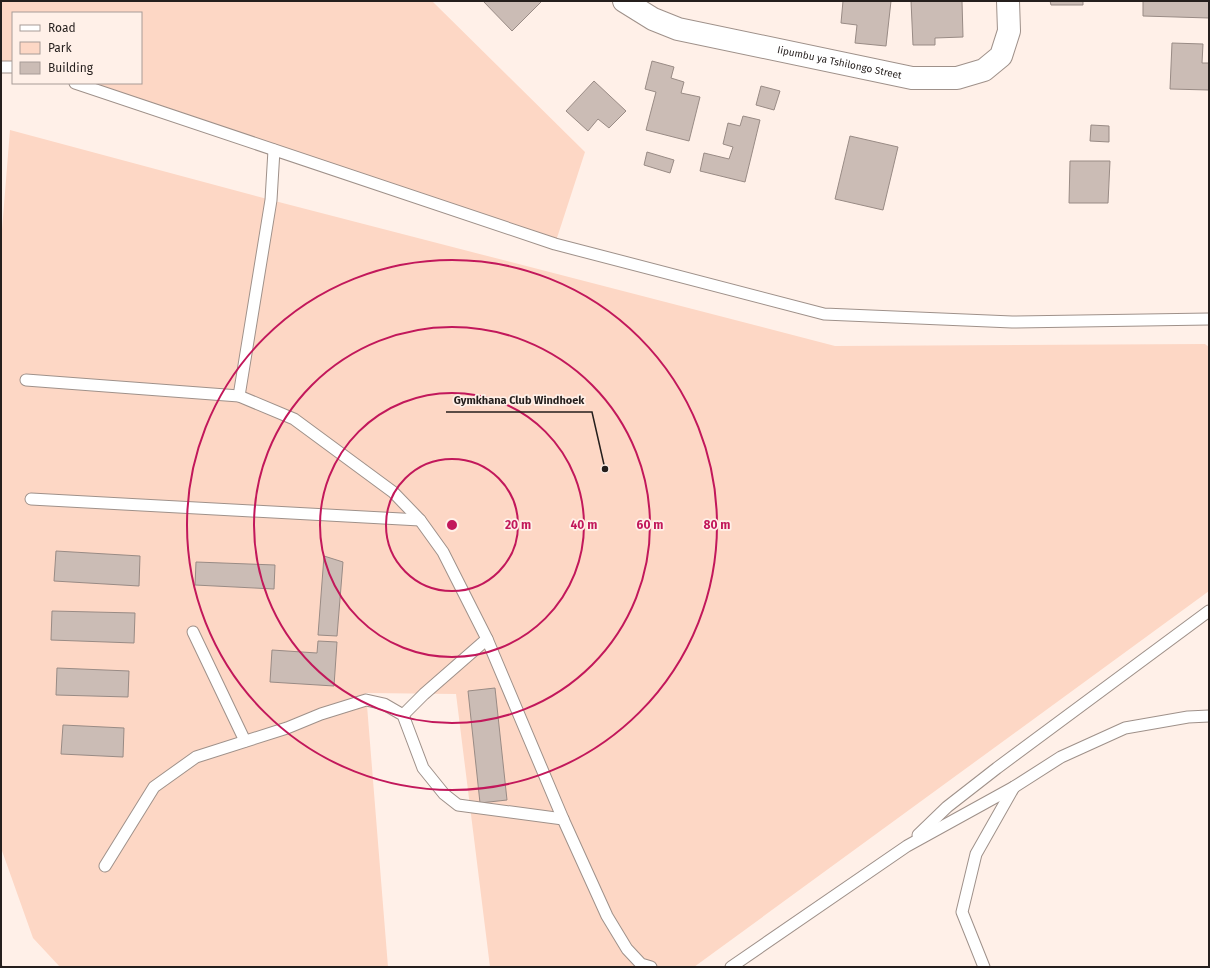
<svg xmlns="http://www.w3.org/2000/svg" width="1210" height="968" font-family="'Fira Sans',sans-serif">
<style>
.green{fill:#fdd7c5}
.building{fill:#cbbcb5;stroke:#998b85}
.lines{fill:none;stroke-linecap:round;stroke-linejoin:round}
.service-casing{stroke:#9f918a;stroke-width:13}
.minor-casing{stroke:#9f918a;stroke-width:24}
.path{stroke:#bbafa9;stroke-width:2.5;stroke-dasharray:2 2;stroke-linecap:butt}
.service{stroke:#fff;stroke-width:11}
.minor{stroke:#fff;stroke-width:22}
.ring{fill:none;stroke:#c2185b;stroke-width:2}
.labels{text-anchor:middle;dominant-baseline:central;stroke-width:3.5;stroke-linejoin:round;paint-order:stroke}
.street-label{font-size:10px;fill:#251f1d;stroke:#fff0e8}
.centre{fill:#c2185b;stroke:#fff0e8;stroke-width:2}
.ring-label{font-size:12px;text-anchor:middle;font-weight:bold;fill:#c2185b;stroke:#fff0e8;stroke-width:3.5;stroke-linejoin:round;paint-order:stroke}
.leader{fill:none;stroke:#251f1d;stroke-width:1.5}
.callout-dot{fill:#251f1d;stroke:#fff0e8;stroke-width:1.5}
.callout-label{font-size:11px;text-anchor:middle;font-weight:bold;fill:#251f1d;stroke:#fff0e8;stroke-width:3.5;stroke-linejoin:round;paint-order:stroke}
</style>
<rect width="100%" height="100%" fill="#fff0e8"/>
<g class="green">
<polygon points="1,1 432,1 585,152 555,244 75,83 141,83 141,13 13,13 13,67 1,67"/>
<polygon points="10,130 271,200 835,346 1205,344 1209,347 1209,591 694,967 490,967 456,694 366,693 388,967 60,967 33,938 1,848 1,242"/>
</g>
<g class="building">
<polygon points="483,1 542,1 512,31"/>
<polygon points="843,1 891,1 886,46 855,43 857,25 841,23"/>
<polygon points="911,1 962,1 963,37 935,38 935,45 913,45"/>
<polygon points="1050,1 1083,1 1083,5 1051,5"/>
<polygon points="1143,1 1209,1 1209,18 1143,16"/>
<polygon points="1172,43 1203,44 1202,63 1209,63 1209,90 1170,89"/>
<polygon points="652,61 674,67 671,78 684,82 681,93 700,97 689,141 646,130 656,92 645,89"/>
<polygon points="594,81 626,111 609,128 598,119 588,131 566,111"/>
<polygon points="761,86 780,91 774,110 756,105"/>
<polygon points="743,116 760,120 745,182 700,171 704,153 729,159 733,147 723,144 728,123 740,126"/>
<polygon points="1091,125 1109,126 1109,142 1090,141"/>
<polygon points="850,136 898,147 883,210 835,199"/>
<polygon points="647,152 674,160 670,173 644,165"/>
<polygon points="1070,161 1110,161 1108,203 1069,203"/>
<polygon points="56,551 140,556 139,586 54,581"/>
<polygon points="324,556 343,562 337,636 318,635"/>
<polygon points="196,562 275,565 274,589 195,585"/>
<polygon points="52,611 135,613 134,643 51,640"/>
<polygon points="318,641 337,642 334,686 270,682 272,650 317,653"/>
<polygon points="57,668 129,671 128,697 56,695"/>
<polygon points="495,688 507,800 480,803 468,691"/>
<polygon points="63,725 124,728 123,757 61,754"/>
</g>
<g class="lines">
<g class="service-casing">
<g id="service">
<polyline points="1,67 13,67"/>
<polyline points="75,83 555,244 824,314 1012,322 1209,319"/>
<polyline points="26,380 239,396 294,419 393,492 420,520 443,552 487,639 563,819 607,916 627,949 641,964 651,967"/>
<polyline points="239,396 271,200 274,150"/>
<polyline points="31,499 420,520"/>
<polyline points="193,632 245,741"/>
<polyline points="403,715 424,694 487,639"/>
<polyline points="918,835 947,807 997,768 1209,611"/>
<polyline points="105,866 154,787 196,757 287,728 321,714 366,700 384,704 403,715 423,768 444,794 458,805 563,819"/>
<polyline points="731,967 907,846 1014,787 1061,757 1125,728 1188,717 1209,716"/>
<polyline points="984,967 962,912 976,854 1014,787"/>
</g>
</g>
<g class="minor-casing">
<g id="minor">
<path id="s1" d="M624,1L653,19L678,29L912,78H957L984,70L1001,56L1009,31L1008,1"/>
</g>
</g>
<polyline class="path" points="1,966 2,967"/>
<use href="#service" class="service"/>
<use href="#minor" class="minor"/>
</g>
<g class="ring">
<circle cx="452" cy="525" r="66"/>
<circle cx="452" cy="525" r="132"/>
<circle cx="452" cy="525" r="198"/>
<circle cx="452" cy="525" r="265"/>
</g>
<g class="labels">
<g class="street-label">
<text stroke="none"><textPath href="#s1" startOffset="226">Iipumbu ya Tshilongo Street</textPath></text>
</g>
</g>
<circle cx="452" cy="525" r="6" class="centre"/>
<g class="ring-label">
<text x="518" y="529">20 m</text>
<text x="584" y="529">40 m</text>
<text x="650" y="529">60 m</text>
<text x="717" y="529">80 m</text>
</g>
<path class="leader" d="M605 469L592 412H446"/>
<circle class="callout-dot" cx="605" cy="469" r="4"/>
<g class="callout-label">
<text x="519" y="404">Gymkhana Club Windhoek</text>
</g>
<rect width="1210" height="968" fill="none" stroke="#251f1d" stroke-width="4"/>
<rect x="12" y="12" width="130" height="72" fill="#fff0e8" stroke="#a89c97"/>
<rect x="20" y="25" width="20" height="6" fill="#ffffff" stroke="#a89c97"/>
<text x="48" y="32" font-size="12" fill="#251f1d">Road</text>
<rect x="20" y="42" width="20" height="12" fill="#fdd7c5" stroke="#a89c97"/>
<text x="48" y="52" font-size="12" fill="#251f1d">Park</text>
<rect x="20" y="62" width="20" height="12" fill="#cbbcb5" stroke="#a89c97"/>
<text x="48" y="72" font-size="12" fill="#251f1d">Building</text>
</svg>
